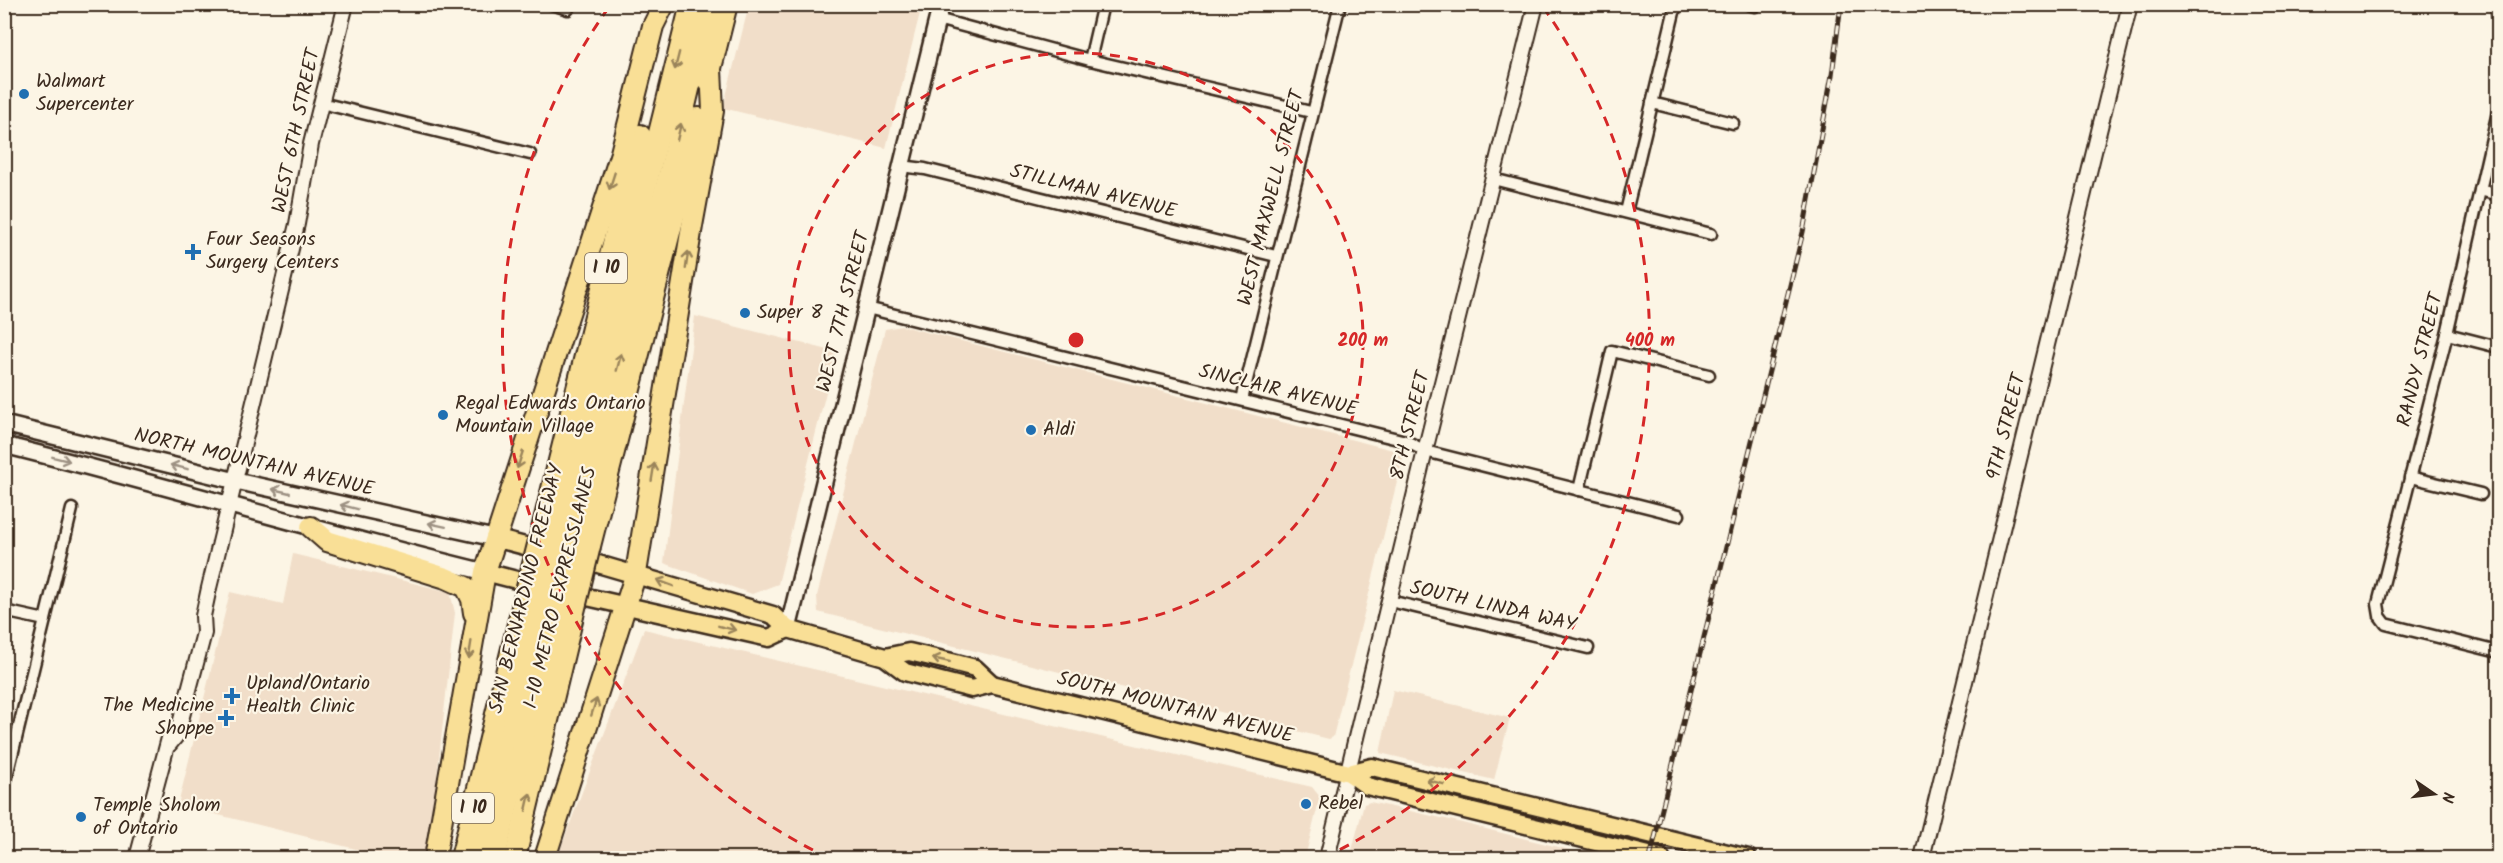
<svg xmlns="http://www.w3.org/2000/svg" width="2503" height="863" font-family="Kalam,sans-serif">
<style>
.built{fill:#f1dec9}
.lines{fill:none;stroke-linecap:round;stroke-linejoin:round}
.minor-casing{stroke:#3b2a1e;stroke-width:15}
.tertiary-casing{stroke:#3b2a1e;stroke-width:18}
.secondary-casing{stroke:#3b2a1e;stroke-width:20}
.primary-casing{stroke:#3b2a1e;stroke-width:21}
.motorway-casing{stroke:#3b2a1e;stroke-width:24}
.minor{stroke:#fcf5e5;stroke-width:10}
.tertiary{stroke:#fcf5e5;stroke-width:14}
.secondary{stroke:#fcf5e5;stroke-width:15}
.primary{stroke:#f9df96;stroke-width:16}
.motorway{stroke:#f9df96;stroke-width:20}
.rail-casing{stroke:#3b2a1e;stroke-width:5}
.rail{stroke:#fcf5e5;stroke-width:3;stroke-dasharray:9;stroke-linecap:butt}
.motorway-bridge-casing{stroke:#3b2a1e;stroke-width:24;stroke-linecap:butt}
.motorway-bridge{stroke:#f9df96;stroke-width:20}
.oneway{stroke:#9a845a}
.oneway2{stroke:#9c9082}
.ring{fill:none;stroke:#d62828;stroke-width:3;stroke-dasharray:10 8}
.poi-dot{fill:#1f6fb2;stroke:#fcf5e5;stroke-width:2}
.labels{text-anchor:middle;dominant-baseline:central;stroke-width:4.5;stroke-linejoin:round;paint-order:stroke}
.shield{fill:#fcf5e5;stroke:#75675a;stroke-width:1.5}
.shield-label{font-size:18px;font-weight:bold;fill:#3b2a1e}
.poi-label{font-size:20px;fill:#3b2a1e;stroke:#fcf5e5;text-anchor:start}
.street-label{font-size:20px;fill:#3b2a1e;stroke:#fcf5e5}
.centre{fill:#d62828;stroke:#fcf5e5;stroke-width:3}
.ring-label{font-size:18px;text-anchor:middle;font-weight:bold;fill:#d62828;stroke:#fcf5e5;stroke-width:4.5;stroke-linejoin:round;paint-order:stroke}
</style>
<rect width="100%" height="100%" fill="#fcf5e5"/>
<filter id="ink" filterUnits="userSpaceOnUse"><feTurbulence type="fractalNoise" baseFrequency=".0167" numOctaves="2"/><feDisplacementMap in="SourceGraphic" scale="12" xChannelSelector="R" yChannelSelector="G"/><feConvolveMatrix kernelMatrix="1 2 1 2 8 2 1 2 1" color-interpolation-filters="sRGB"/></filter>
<g filter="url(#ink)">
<g class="built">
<polygon points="749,5 922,5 886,148 723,108"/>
<polygon points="695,316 836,352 778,584 752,594 664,563"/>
<polygon points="902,326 1401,452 1403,458 1333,737 1329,739 818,612 817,596 885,329"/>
<polygon points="293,554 450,592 455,613 428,858 392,858 178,805 230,592 283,604"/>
<polygon points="644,629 1312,787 1320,797 1305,858 557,858"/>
<polygon points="1393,690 1510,718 1494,780 1380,753"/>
<polygon points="1370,802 1450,820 1602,858 1350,858 1364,804"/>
</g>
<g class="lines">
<g class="minor-casing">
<g id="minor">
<polyline points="552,4 568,9"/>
<polyline points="1748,4 1755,6"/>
<polyline points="2496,4 2498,17"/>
<polyline points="937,19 1090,60 1311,112"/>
<polyline points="1090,60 1103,4"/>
<polyline points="321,103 530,154"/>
<polyline points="1652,103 1733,123"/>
<polyline points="2498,112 2447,334 2378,604 2380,616 2386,624 2498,652"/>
<polyline points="901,166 925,169 1276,256"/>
<polyline points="1493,179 1711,234"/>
<polyline points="2480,190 2498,195"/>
<polyline points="1626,212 1676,4"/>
<polyline points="867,308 1406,441 1425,451 1679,515"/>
<polyline points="2447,334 2498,347"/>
<polyline points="1242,400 1340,4"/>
<polyline points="2410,477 2481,494"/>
<polyline points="1579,490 1612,351 1709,375"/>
<polyline points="1390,601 1588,648"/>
<polyline points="4,611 45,620"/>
<polyline points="4,788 72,509"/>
</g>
</g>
<g class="tertiary-casing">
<g id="tertiary">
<polyline points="169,745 177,735 204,633 203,616 209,588 297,224 311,144 346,4"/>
<polyline points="137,858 169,738"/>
<polyline points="1327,858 1425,451 1536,4"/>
<polyline points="1922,858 2130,4"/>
</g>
</g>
<g class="secondary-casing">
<g id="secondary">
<polyline points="4,424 236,481 494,538"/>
<path d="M4,445C165,485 324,533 485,572"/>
<polyline points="788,629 941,4"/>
</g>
</g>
<g class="primary-casing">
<g id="primary">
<polyline points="494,538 548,552"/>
<polyline points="574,557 773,615 788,629 885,657 905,672 972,689 992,684 1349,773 1367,786 1661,858"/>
<polyline points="485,572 540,586"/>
<polyline points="565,592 769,638 788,629"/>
<polyline points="885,657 909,652 952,662 975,668 992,684"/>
<polyline points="1349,773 1372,767 1748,858"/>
</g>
</g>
<g class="motorway-casing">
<g id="motorway">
<polyline points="708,80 727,4"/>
<polyline points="311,527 327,541 446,578 466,587 472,599 474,613"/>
<polyline points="541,533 640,135"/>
<polyline points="559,536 691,4"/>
<polyline points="573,540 670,170 709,4"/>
<polyline points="590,546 699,118"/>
<polyline points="435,858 485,572 621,153 653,26 664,4"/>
<polyline points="461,858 523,603"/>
<polyline points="480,858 540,611"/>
<polyline points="495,858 555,611"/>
<polyline points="515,858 573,616"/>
<polyline points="545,858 636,573 692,226 713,111 711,69"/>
</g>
</g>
<use href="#minor" class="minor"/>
<use href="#tertiary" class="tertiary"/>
<use href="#secondary" class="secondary"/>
<use href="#primary" class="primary"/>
<use href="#motorway" class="motorway"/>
<g class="rail-casing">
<polyline id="rail" points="1650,858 1803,232 1832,75 1841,4"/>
</g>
<use href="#rail" class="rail"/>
<g class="motorway-bridge-casing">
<g id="motorway-bridge">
<polyline points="523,603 541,533"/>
<polyline points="540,611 559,536"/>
<polyline points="555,611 573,540"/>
<polyline points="573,616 590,546"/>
</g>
</g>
<use href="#motorway-bridge" class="motorway-bridge"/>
</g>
<defs><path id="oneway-shaft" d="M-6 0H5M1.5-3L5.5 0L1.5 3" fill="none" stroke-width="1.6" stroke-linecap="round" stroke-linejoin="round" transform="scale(1.5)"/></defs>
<g class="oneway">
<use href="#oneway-shaft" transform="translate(677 61) rotate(104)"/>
<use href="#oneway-shaft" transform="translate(679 132) rotate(-77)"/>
<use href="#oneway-shaft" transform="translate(612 181) rotate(108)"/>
<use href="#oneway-shaft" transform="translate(687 260) rotate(-82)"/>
<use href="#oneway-shaft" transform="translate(619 362) rotate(-75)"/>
<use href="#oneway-shaft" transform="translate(520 460) rotate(108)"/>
<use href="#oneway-shaft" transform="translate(653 472) rotate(-81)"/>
<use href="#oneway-shaft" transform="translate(665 583) rotate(-159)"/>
<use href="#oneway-shaft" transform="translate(727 628) rotate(14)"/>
<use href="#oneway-shaft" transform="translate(470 650) rotate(99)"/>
<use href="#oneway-shaft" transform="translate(941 660) rotate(-167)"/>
<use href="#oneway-shaft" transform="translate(594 707) rotate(-72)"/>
<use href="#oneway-shaft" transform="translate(1435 782) rotate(-166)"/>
<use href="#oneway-shaft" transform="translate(528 802) rotate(-77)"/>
</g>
<g class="oneway2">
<use href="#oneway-shaft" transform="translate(61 459) rotate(14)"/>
<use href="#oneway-shaft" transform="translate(179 467) rotate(-166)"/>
<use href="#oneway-shaft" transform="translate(281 491) rotate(-167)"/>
<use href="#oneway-shaft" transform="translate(349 507) rotate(-166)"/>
<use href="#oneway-shaft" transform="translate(437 525) rotate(-168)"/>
</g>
</g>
<g class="ring">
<circle cx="1076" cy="340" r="287"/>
<path d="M829 858A574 574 0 0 1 609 7M1543 7A574 574 0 0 1 1323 858"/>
</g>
<g class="poi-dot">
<circle cx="24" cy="94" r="6"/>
<path d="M190 243h6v6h6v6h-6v6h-6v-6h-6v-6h6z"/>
<circle cx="745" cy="313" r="6"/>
<circle cx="443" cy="415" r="6"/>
<circle cx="1031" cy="430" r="6"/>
<path d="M229 687h6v6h6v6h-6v6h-6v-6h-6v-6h6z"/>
<path d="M223 709h6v6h6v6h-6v6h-6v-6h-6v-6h6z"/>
<circle cx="1306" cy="804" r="6"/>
<circle cx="81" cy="817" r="6"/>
</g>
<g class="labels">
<g class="shield">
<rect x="585" y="253" width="42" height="30" rx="4.5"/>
<rect x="452" y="793" width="42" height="30" rx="4.5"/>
</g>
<g class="shield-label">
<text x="606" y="268">I 10</text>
<text x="473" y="808">I 10</text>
</g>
<g class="poi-label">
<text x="36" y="82">Walmart<tspan x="36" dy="23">Supercenter</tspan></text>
<text x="206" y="240">Four Seasons<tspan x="206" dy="23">Surgery Centers</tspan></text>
<text x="757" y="313">Super 8</text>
<text x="455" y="404">Regal Edwards Ontario<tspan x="455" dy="23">Mountain Village</tspan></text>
<text x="1043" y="430">Aldi</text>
<text x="246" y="684">Upland/Ontario<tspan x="246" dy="23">Health Clinic</tspan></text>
<text x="214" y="706" text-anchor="end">The Medicine<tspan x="214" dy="23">Shoppe</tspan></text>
<text x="1318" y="804">Rebel</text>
<text x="93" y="806">Temple Sholom<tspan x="93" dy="23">of Ontario</tspan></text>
</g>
<g class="street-label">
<text transform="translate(297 131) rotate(-78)">WEST 6TH STREET</text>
<text transform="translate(1093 192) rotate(14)">STILLMAN AVENUE</text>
<text transform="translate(1272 198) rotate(-76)">WEST MAXWELL STREET</text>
<text transform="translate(844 312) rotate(-76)">WEST 7TH STREET</text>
<text transform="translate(2421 360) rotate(-76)">RANDY STREET</text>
<text transform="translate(1278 391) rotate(14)">SINCLAIR AVENUE</text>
<text transform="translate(1411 426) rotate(-76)">8TH STREET</text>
<text transform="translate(2007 427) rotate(-76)">9TH STREET</text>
<text transform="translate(254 463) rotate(13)">NORTH MOUNTAIN AVENUE</text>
<text transform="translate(561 588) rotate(-76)">I-10 METRO EXPRESSLANES</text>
<text transform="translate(527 589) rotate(-76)">SAN BERNARDINO FREEWAY</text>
<text transform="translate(1493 607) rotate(13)">SOUTH LINDA WAY</text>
<text transform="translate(1175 708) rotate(14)">SOUTH MOUNTAIN AVENUE</text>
</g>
</g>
<circle cx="1076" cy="340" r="9" class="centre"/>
<g class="ring-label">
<text x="1363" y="346">200 m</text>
<text x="1650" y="346">400 m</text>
</g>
<rect width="2503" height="863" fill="none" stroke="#fcf5e5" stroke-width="24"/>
<rect x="12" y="12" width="2479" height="839" fill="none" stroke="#3b2a1e" stroke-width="2" filter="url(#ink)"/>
<g transform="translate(2434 794) rotate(104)" stroke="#fcf5e5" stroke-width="4.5" paint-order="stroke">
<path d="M0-4.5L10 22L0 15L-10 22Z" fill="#3b2a1e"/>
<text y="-9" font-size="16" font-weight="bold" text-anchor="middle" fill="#3b2a1e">N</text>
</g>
</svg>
